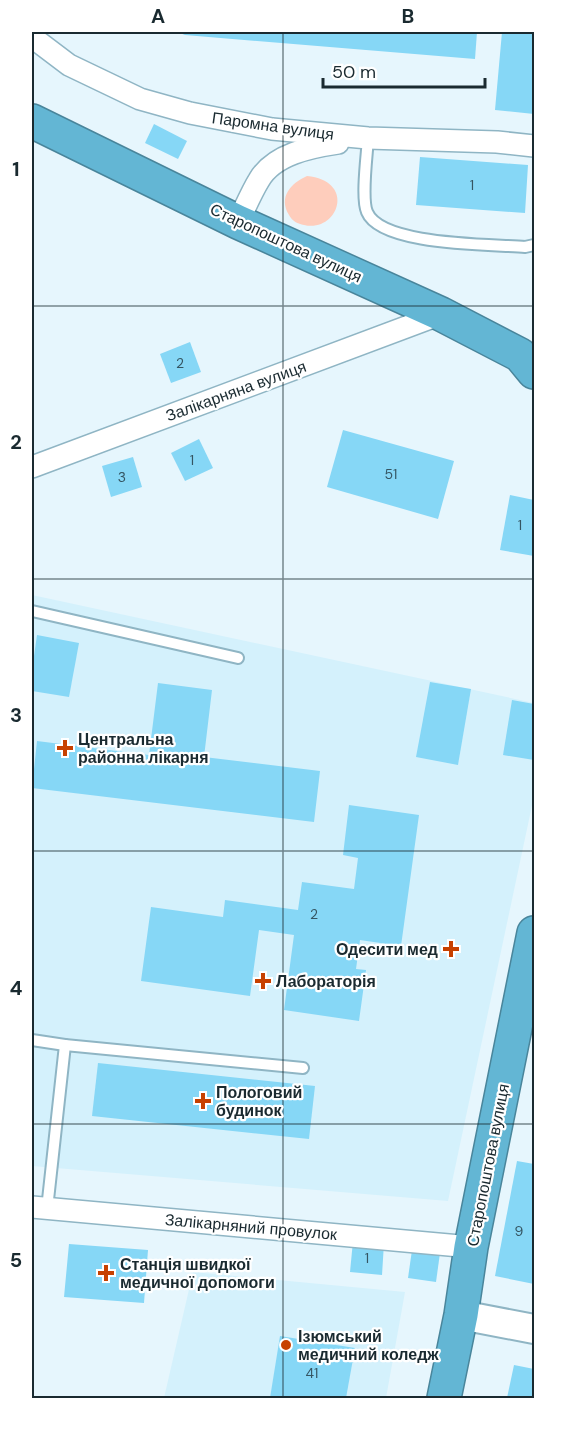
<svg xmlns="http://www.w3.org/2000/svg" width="566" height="1430" font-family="'DM Sans',sans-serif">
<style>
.built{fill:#d4f1fc}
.garden{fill:#fecdbc}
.building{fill:#86d7f6}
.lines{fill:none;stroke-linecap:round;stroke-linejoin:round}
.lane-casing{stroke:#8fb5c4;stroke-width:14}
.street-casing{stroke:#8fb5c4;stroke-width:24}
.secondary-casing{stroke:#8fb5c4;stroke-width:32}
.highway-casing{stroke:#49859b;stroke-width:36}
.lane{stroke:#fff;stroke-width:10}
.street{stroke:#fff;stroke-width:21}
.secondary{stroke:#fff;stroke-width:28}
.highway{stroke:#63b6d4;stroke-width:33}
.grid{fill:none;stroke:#1a2a30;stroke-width:1.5;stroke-opacity:0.55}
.poi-dot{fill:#c74100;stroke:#fff;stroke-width:2}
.labels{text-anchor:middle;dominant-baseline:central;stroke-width:4.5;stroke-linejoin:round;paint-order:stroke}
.number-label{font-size:14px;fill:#355562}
.street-label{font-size:16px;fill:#1a2a30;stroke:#fff}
.poi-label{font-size:16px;font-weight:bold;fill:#1a2a30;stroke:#fff;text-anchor:start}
.neatline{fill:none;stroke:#1a2a30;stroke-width:2}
.grid-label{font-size:20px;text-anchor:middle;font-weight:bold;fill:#1a2a30}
</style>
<rect width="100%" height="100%" fill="#e6f6fd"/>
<g class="built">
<polygon points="32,595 534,703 534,796 448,1201 32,1166"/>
<polygon points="193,1272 405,1292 386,1398 164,1398"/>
</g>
<path class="garden" d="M307,176C357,181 338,233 304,225C298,224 292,221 289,215C278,197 291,183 307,176Z"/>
<g class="building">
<polygon points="177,32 477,32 475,59 185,35"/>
<polygon points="502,32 534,32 534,114 495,110"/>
<polygon points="154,124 187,141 178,159 145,143"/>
<polygon points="420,157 528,165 525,213 416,205"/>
<polygon points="190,342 201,372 171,383 160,354"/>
<polygon points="343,430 454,461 438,519 327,487"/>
<polygon points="199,439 213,468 185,481 171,453"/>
<polygon points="133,457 142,487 111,497 102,466"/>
<polygon points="510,495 534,500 534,556 500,550"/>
<polygon points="37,635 79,643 69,697 32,691 32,670"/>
<polygon points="430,682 471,689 458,765 416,757"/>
<polygon points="158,683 212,690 204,757 320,771 314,822 32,788 37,741 149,755"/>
<polygon points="512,700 534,704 534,760 503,755"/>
<polygon points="349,805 419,815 401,946 360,940 356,969 366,970 359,1021 284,1010 294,935 259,930 250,996 141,981 151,907 223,917 225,900 298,910 302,882 354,889 358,858 343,855"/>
<polygon points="98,1063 315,1086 309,1139 92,1116"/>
<polygon points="517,1161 534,1164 534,1284 495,1276"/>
<polygon points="353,1241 384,1243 382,1275 350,1272"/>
<polygon points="69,1244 148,1250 144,1303 64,1297"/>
<polygon points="412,1250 440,1253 436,1282 408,1278"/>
<polygon points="280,1336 355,1348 346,1398 270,1398"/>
<polygon points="514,1365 534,1369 534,1398 507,1398"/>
</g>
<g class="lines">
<g class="lane-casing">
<g id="lane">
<path d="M368,138C367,155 361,198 367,212C381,246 491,244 525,247L534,245"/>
<polyline points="32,611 238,658"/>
<polyline points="32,1040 65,1045"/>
<polyline points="47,1209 65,1045 303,1068"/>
</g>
</g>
<g class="street-casing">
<g id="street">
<polyline points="32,37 69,65 140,99 190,113 272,129 368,138 497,142 534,146"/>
<path d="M238,222C245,208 251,193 259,180C274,154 311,147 338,143"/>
<polyline points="32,467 441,314"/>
<polyline points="32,1207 471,1247"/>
</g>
</g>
<g class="secondary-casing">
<polyline id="secondary" points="461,1315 534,1329"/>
</g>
<g class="highway-casing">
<g id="highway">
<polyline points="32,121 238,222 441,314 520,355 534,372"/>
<polyline points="444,1398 461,1315 471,1247 534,933"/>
</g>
</g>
<use href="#lane" class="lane"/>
<use href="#street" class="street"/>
<use href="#secondary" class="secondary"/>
<use href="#highway" class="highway"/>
</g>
<path class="grid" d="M283,32V1398M32,306H534M32,579H534M32,851H534M32,1124H534"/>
<g class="poi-dot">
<path d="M62 739h6v6h6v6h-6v6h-6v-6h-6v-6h6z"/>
<path d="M448 940h6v6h6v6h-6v6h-6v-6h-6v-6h6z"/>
<path d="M260 972h6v6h6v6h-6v6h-6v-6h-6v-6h6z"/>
<path d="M200 1092h6v6h6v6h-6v6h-6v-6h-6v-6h6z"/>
<path d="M103 1264h6v6h6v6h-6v6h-6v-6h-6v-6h6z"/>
<circle cx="286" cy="1345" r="6"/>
</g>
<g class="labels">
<g class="number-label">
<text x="472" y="185">1</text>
<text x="180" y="363">2</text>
<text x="192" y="460">1</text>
<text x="391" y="474">51</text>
<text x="122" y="477">3</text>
<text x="520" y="525">1</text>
<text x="314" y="914">2</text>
<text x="519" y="1231">9</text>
<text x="367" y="1258">1</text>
<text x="312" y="1373">41</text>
</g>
<g class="street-label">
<text transform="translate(273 126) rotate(8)">Паромна вулиця</text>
<text transform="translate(286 243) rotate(25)">Старопоштова вулиця</text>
<text transform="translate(236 391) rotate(-20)">Залікарняна вулиця</text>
<text transform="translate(488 1165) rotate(-79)">Старопоштова вулиця</text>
<text transform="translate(251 1227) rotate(5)">Залікарняний провулок</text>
</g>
<g class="poi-label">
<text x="78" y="739">Центральна<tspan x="78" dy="18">районна лікарня</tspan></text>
<text x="438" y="949" text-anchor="end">Одесити мед</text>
<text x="276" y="981">Лабораторія</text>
<text x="216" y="1092">Пологовий<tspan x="216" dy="18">будинок</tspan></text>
<text x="120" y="1264">Станція швидкої<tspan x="120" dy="18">медичної допомоги</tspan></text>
<text x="298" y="1336">Ізюмський<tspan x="298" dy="18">медичний коледж</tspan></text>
</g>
</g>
<rect width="566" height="1430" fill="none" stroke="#ffffff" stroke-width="66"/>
<path d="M323 78v9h162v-9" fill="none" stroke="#1a2a30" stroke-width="3"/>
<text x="332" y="78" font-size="18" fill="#1a2a30" stroke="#ffffff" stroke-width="4.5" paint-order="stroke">50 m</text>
<rect x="33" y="33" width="500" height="1364" class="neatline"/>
<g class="grid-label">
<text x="158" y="23">A</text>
<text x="408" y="23">B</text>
<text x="16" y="176">1</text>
<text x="16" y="449">2</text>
<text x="16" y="722">3</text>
<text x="16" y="995">4</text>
<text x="16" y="1267">5</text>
</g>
</svg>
